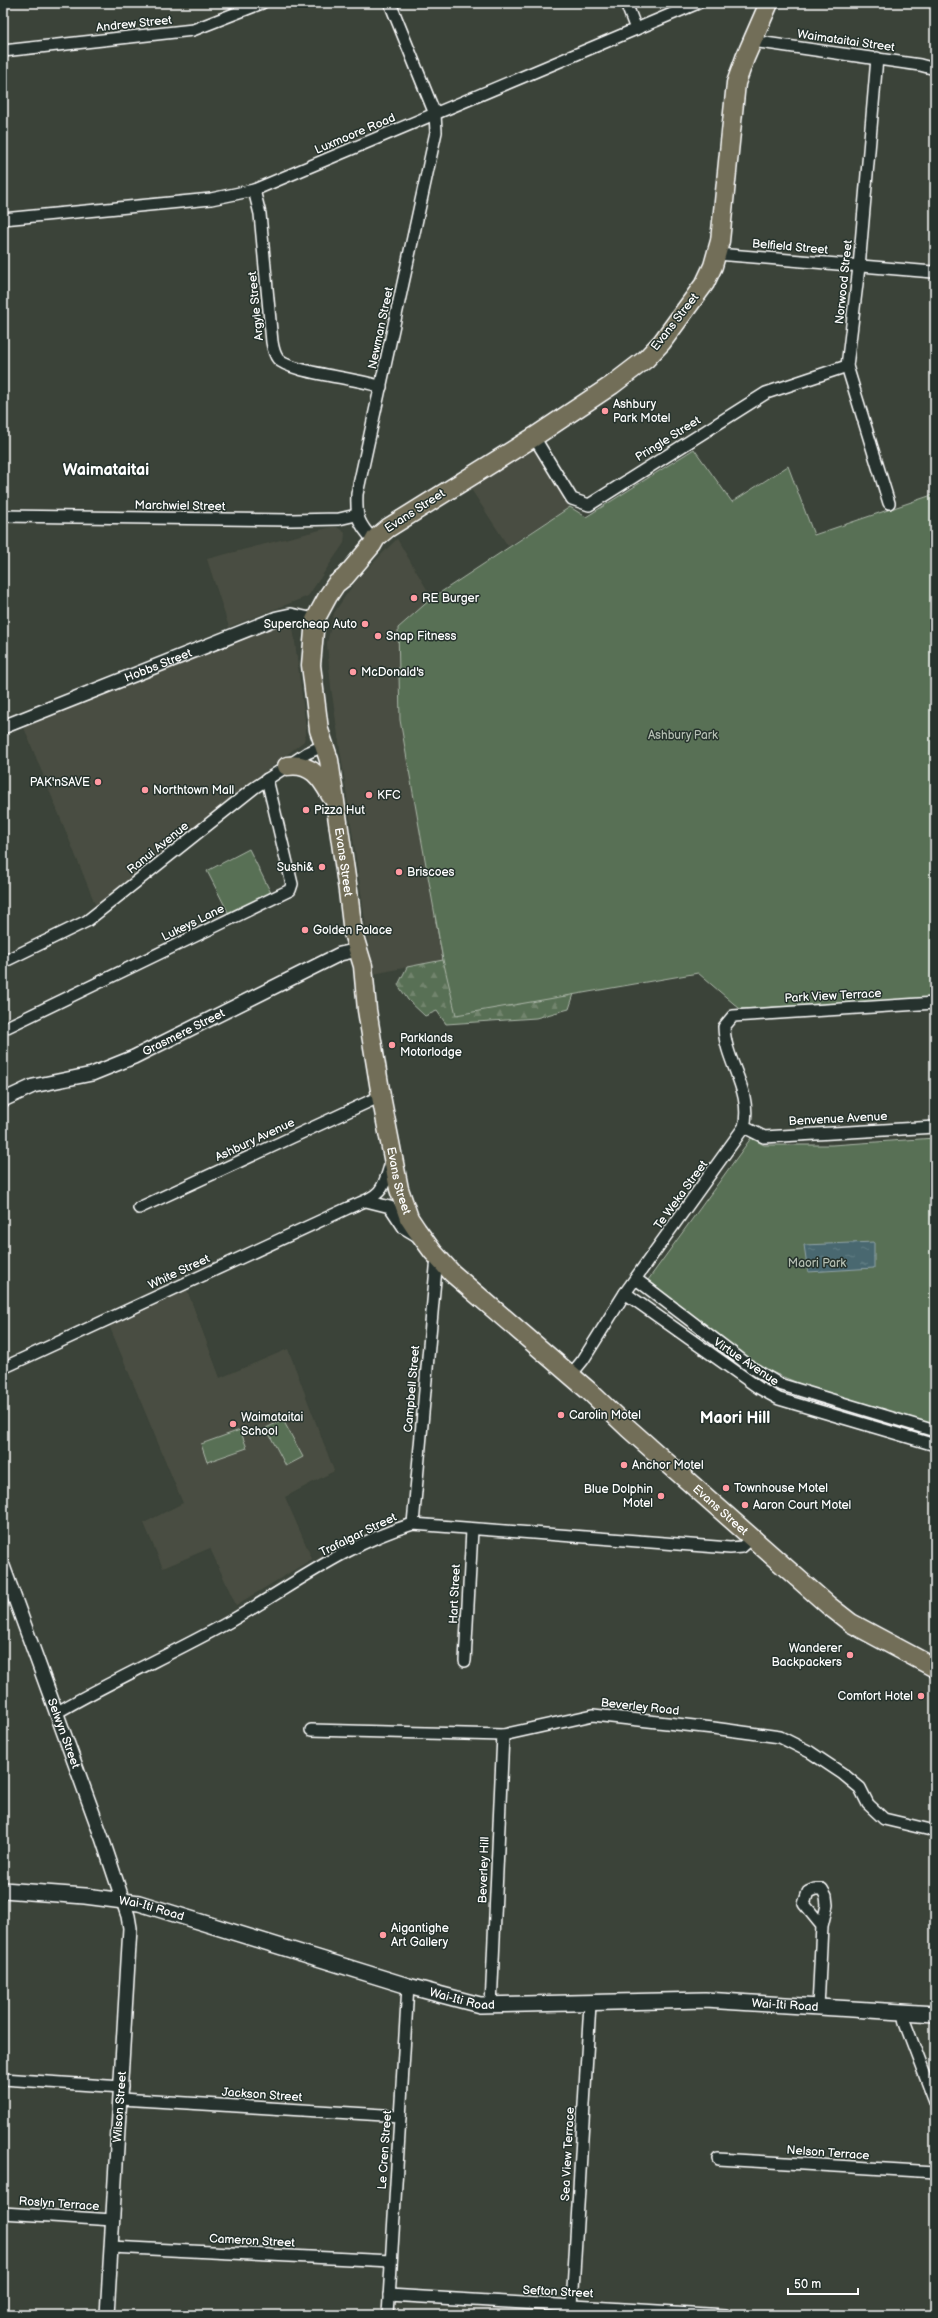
<svg xmlns="http://www.w3.org/2000/svg" width="938" height="2318" font-family="'Balsamiq Sans',sans-serif">
<style>
.built{fill:#4a4e42}
.forest{fill:url(#forest-firs);stroke:#acb7aa}
.park{fill:#596f54;stroke:#acb7aa}
.water{fill:url(#water-ripples);stroke:#91a4a9}
.lines{fill:none;stroke-linecap:round;stroke-linejoin:round}
.minor-casing{stroke:#fff;stroke-width:14}
.tertiary-casing{stroke:#fff;stroke-width:16}
.secondary-casing{stroke:#fff;stroke-width:18}
.trunk-casing{stroke:#fff;stroke-width:21}
.minor{stroke:#26332d;stroke-width:11}
.tertiary{stroke:#26332d;stroke-width:13}
.secondary{stroke:#26332d;stroke-width:15}
.trunk{stroke:#726e59;stroke-width:18}
.poi-dot{fill:#ff9aa2;stroke:#26332d;stroke-width:1.5}
.labels{text-anchor:middle;dominant-baseline:central;stroke-width:3;stroke-linejoin:round;paint-order:stroke}
.street-label{font-size:12px;fill:#fff;stroke:#26332d}
.poi-label{font-size:12px;fill:#fff;stroke:#26332d;text-anchor:start}
.park-label{font-size:12px;fill:#b4beb2;stroke:#26332d}
.district-label{font-size:16px;font-weight:bold;fill:#fff;stroke:#26332d}
</style>
<defs>
<pattern id="forest-firs" width="22" height="20" patternUnits="userSpaceOnUse"><rect width="22" height="20" fill="#596f54"/><path d="M5 1l3.5 6h-7zM16 11l3.5 6h-7z" fill="#72856e"/></pattern>
<pattern id="water-ripples" width="26" height="14" patternUnits="userSpaceOnUse"><rect width="26" height="14" fill="#48686f"/><path d="M2 4q2-2 4 0t4 0M15 11q2-2 4 0t4 0" fill="none" stroke="#637f85"/></pattern>
</defs>
<rect width="100%" height="100%" fill="#3b4339"/>
<filter id="ink" filterUnits="userSpaceOnUse"><feTurbulence type="fractalNoise" baseFrequency=".025" numOctaves="2"/><feDisplacementMap in="SourceGraphic" scale="8" xChannelSelector="R" yChannelSelector="G"/><feConvolveMatrix kernelMatrix="1 2 1 2 8 2 1 2 1" color-interpolation-filters="sRGB"/></filter>
<g filter="url(#ink)">
<g class="built">
<polygon points="531,446 570,507 508,546 469,486"/>
<polygon points="332,527 337,527 345,533 344,543 308,596 229,627 207,559"/>
<polygon points="397,539 432,598 398,628 400,720 443,960 373,974 331,687 327,643 334,613 346,595 359,577"/>
<polygon points="280,622 293,627 306,728 304,741 96,906 23,725"/>
<polygon points="187,1290 220,1378 288,1349 334,1471 285,1497 312,1559 236,1605 210,1548 163,1568 144,1523 183,1503 109,1325"/>
</g>
<polygon class="forest" points="435,916 683,963 577,985 569,1009 536,1018 446,1024 437,1011 425,1016 408,1000 398,985 407,967 443,960"/>
<g class="park">
<polygon points="694,449 732,502 788,466 814,535 935,494 935,998 740,1009 698,973 456,1015 443,960 400,720 398,628 432,598 570,507 586,517"/>
<polygon points="249,849 272,895 230,916 207,871"/>
<polygon points="751,1138 764,1145 832,1145 935,1138 935,1427 805,1386 767,1370 744,1355 648,1280"/>
<polygon points="283,1420 303,1457 286,1466 266,1428"/>
<polygon points="240,1430 247,1448 207,1462 201,1444"/>
</g>
<polygon class="water" points="874,1242 874,1268 808,1272 804,1245"/>
<g class="lines">
<g class="minor-casing">
<g id="minor">
<polyline points="626,3 636,29"/>
<polyline points="752,41 920,65 935,69"/>
<polyline points="3,51 193,30 262,3"/>
<polyline points="877,58 859,267 847,366 889,503"/>
<path d="M254,190L260,214L272,342C273,348 274,354 278,359C290,373 359,378 381,387"/>
<polyline points="3,219 211,199 254,190 698,3"/>
<polyline points="717,254 933,272"/>
<polyline points="534,437 572,499 589,505 766,393 847,366"/>
<polyline points="3,516 291,520 339,519 356,515"/>
<path d="M374,541C358,523 356,518 357,494L436,132L435,114L390,3"/>
<polyline points="3,962 87,921 254,788 307,753 323,746"/>
<polyline points="3,1029 290,890 292,884 267,779"/>
<polyline points="744,1127 764,1137 935,1127"/>
<polyline points="366,1201 390,1207 404,1228 419,1237"/>
<polyline points="139,1208 381,1096"/>
<polyline points="636,1279 751,1367 779,1384 935,1431"/>
<polyline points="625,1293 759,1388 779,1399 935,1445"/>
<path d="M3,1368L348,1208C379,1195 382,1196 391,1162"/>
<path d="M570,1376L583,1360L625,1293L744,1127C753,1091 725,1062 724,1027L733,1016L935,1003"/>
<polyline points="413,1524 437,1257"/>
<polyline points="465,1661 472,1530"/>
<path d="M56,1713C112,1680 172,1654 229,1622C289,1588 347,1543 413,1524L730,1548L742,1547L752,1538"/>
<polyline points="311,1730 503,1735 593,1715 713,1728 780,1737 810,1752 843,1774 860,1788 868,1804 884,1819 935,1831"/>
<polyline points="491,2006 503,1735"/>
<polyline points="818,2007 822,1926 827,1905 826,1896 822,1889 815,1889 808,1892 804,1904 822,1926"/>
<polyline points="903,2012 905,2023 935,2102"/>
<polyline points="3,2079 122,2087"/>
<polyline points="121,2099 400,2116"/>
<polyline points="718,2159 935,2172"/>
<polyline points="3,2213 113,2220"/>
<polyline points="111,2247 391,2261"/>
<polyline points="389,2295 725,2315"/>
<polyline points="572,2306 590,2004"/>
<polyline points="388,2315 408,1986"/>
</g>
</g>
<g class="tertiary-casing">
<g id="tertiary">
<path id="s1" d="M3,727L277,618L291,615L315,620"/>
<path id="s2" d="M3,1100L33,1086L92,1074L134,1057L340,954L358,950"/>
<path id="s3" d="M3,1566L102,1838L128,1916L130,1928L107,2315"/>
</g>
</g>
<g class="secondary-casing">
<g id="secondary">
<path id="s4" d="M3,1890L85,1896L139,1903L408,1986L480,2005L705,2000L935,2014"/>
</g>
</g>
<g class="trunk-casing">
<g id="trunk">
<path id="s5" d="M769,3L745,58L736,83L720,241L713,266L705,283L662,342L646,359L612,385L534,437L388,528L376,538L372,545L345,577L336,584L328,596L315,620L311,665L319,730L329,760L348,891L353,933L363,966L367,1010L381,1096L399,1189L409,1218L417,1230L433,1252L452,1273L589,1391L629,1429L828,1605L851,1623L935,1668"/>
<path d="M287,766C311,762 321,778 331,796"/>
</g>
</g>
<use href="#minor" class="minor"/>
<use href="#tertiary" class="tertiary"/>
<use href="#secondary" class="secondary"/>
<use href="#trunk" class="trunk"/>
</g>
</g>
<g class="poi-dot">
<circle cx="605" cy="411" r="4"/>
<circle cx="414" cy="598" r="4"/>
<circle cx="365" cy="624" r="4"/>
<circle cx="378" cy="636" r="4"/>
<circle cx="353" cy="672" r="4"/>
<circle cx="98" cy="782" r="4"/>
<circle cx="145" cy="790" r="4"/>
<circle cx="369" cy="795" r="4"/>
<circle cx="306" cy="810" r="4"/>
<circle cx="322" cy="867" r="4"/>
<circle cx="399" cy="872" r="4"/>
<circle cx="305" cy="930" r="4"/>
<circle cx="392" cy="1045" r="4"/>
<circle cx="561" cy="1415" r="4"/>
<circle cx="233" cy="1424" r="4"/>
<circle cx="624" cy="1465" r="4"/>
<circle cx="726" cy="1488" r="4"/>
<circle cx="661" cy="1496" r="4"/>
<circle cx="745" cy="1505" r="4"/>
<circle cx="850" cy="1655" r="4"/>
<circle cx="921" cy="1696" r="4"/>
<circle cx="383" cy="1935" r="4"/>
</g>
<g class="labels">
<g class="street-label">
<text transform="translate(134 24) rotate(-6)">Andrew Street</text>
<text transform="translate(846 41) rotate(8)">Waimataitai Street</text>
<text transform="translate(355 134) rotate(-23)">Luxmoore Road</text>
<text transform="translate(790 247) rotate(5)">Belfield Street</text>
<text transform="translate(844 282) rotate(-84)">Norwood Street</text>
<text transform="translate(256 306) rotate(-96)">Argyle Street</text>
<text transform="translate(675 322) rotate(-52)">Evans Street</text>
<text transform="translate(381 328) rotate(-78)">Newman Street</text>
<text transform="translate(668 439) rotate(-32)">Pringle Street</text>
<text transform="translate(180 506) rotate(1)">Marchwiel Street</text>
<text transform="translate(415 511) rotate(-33)">Evans Street</text>
<text stroke="none"><textPath href="#s1" startOffset="167">Hobbs Street</textPath></text>
<text transform="translate(158 848) rotate(-39)">Ranui Avenue</text>
<text stroke="none"><textPath href="#s5" startOffset="1059">Evans Street</textPath></text>
<text transform="translate(193 923) rotate(-26)">Lukeys Lane</text>
<text transform="translate(833 996) rotate(-3)">Park View Terrace</text>
<text stroke="none"><textPath href="#s2" startOffset="194">Grasmere Street</textPath></text>
<text transform="translate(838 1119) rotate(-3)">Benvenue Avenue</text>
<text transform="translate(255 1140) rotate(-25)">Ashbury Avenue</text>
<text stroke="none"><textPath href="#s5" startOffset="1383">Evans Street</textPath></text>
<text transform="translate(681 1195) rotate(-54)">Te Weka Street</text>
<text transform="translate(179 1272) rotate(-25)">White Street</text>
<text transform="translate(746 1362) rotate(34)">Virtue Avenue</text>
<text transform="translate(412 1389) rotate(-85)">Campbell Street</text>
<text stroke="none"><textPath href="#s5" startOffset="1850">Evans Street</textPath></text>
<text transform="translate(358 1535) rotate(-26)">Trafalgar Street</text>
<text transform="translate(455 1594) rotate(-87)">Hart Street</text>
<text transform="translate(640 1707) rotate(6)">Beverley Road</text>
<text stroke="none"><textPath href="#s3" startOffset="178">Selwyn Street</textPath></text>
<text transform="translate(484 1870) rotate(-88)">Beverley Hill</text>
<text stroke="none"><textPath href="#s4" startOffset="150">Wai-Iti Road</textPath></text>
<text stroke="none"><textPath href="#s4" startOffset="474">Wai-Iti Road</textPath></text>
<text stroke="none"><textPath href="#s4" startOffset="798">Wai-Iti Road</textPath></text>
<text transform="translate(262 2095) rotate(4)">Jackson Street</text>
<text transform="translate(120 2107) rotate(-86)">Wilson Street</text>
<text transform="translate(385 2150) rotate(-86)">Le Cren Street</text>
<text transform="translate(828 2153) rotate(4)">Nelson Terrace</text>
<text transform="translate(568 2154) rotate(-87)">Sea View Terrace</text>
<text transform="translate(59 2204) rotate(4)">Roslyn Terrace</text>
<text transform="translate(252 2241) rotate(3)">Cameron Street</text>
<text transform="translate(558 2292) rotate(3)">Sefton Street</text>
</g>
<g class="poi-label">
<text x="613" y="404">Ashbury<tspan x="613" dy="14">Park Motel</tspan></text>
<text x="422" y="598">RE Burger</text>
<text x="357" y="624" text-anchor="end">Supercheap Auto</text>
<text x="386" y="636">Snap Fitness</text>
<text x="361" y="672">McDonald's</text>
<text x="90" y="782" text-anchor="end">PAK'nSAVE</text>
<text x="153" y="790">Northtown Mall</text>
<text x="377" y="795">KFC</text>
<text x="314" y="810">Pizza Hut</text>
<text x="314" y="867" text-anchor="end">Sushi&amp;</text>
<text x="407" y="872">Briscoes</text>
<text x="313" y="930">Golden Palace</text>
<text x="400" y="1038">Parklands<tspan x="400" dy="14">Motorlodge</tspan></text>
<text x="569" y="1415">Carolin Motel</text>
<text x="241" y="1417">Waimataitai<tspan x="241" dy="14">School</tspan></text>
<text x="632" y="1465">Anchor Motel</text>
<text x="734" y="1488">Townhouse Motel</text>
<text x="653" y="1489" text-anchor="end">Blue Dolphin<tspan x="653" dy="14">Motel</tspan></text>
<text x="753" y="1505">Aaron Court Motel</text>
<text x="842" y="1648" text-anchor="end">Wanderer<tspan x="842" dy="14">Backpackers</tspan></text>
<text x="913" y="1696" text-anchor="end">Comfort Hotel</text>
<text x="391" y="1928">Aigantighe<tspan x="391" dy="14">Art Gallery</tspan></text>
</g>
<g class="park-label">
<text x="683" y="735">Ashbury Park</text>
<text x="817" y="1263">Maori Park</text>
</g>
<g class="district-label">
<text x="106" y="470">Waimataitai</text>
<text x="735" y="1418">Maori Hill</text>
</g>
</g>
<rect width="938" height="2318" fill="none" stroke="#26332d" stroke-width="16"/>
<rect x="8" y="8" width="922" height="2302" fill="none" stroke="#fff" stroke-width="1.5" filter="url(#ink)"/>
<path d="M788 2288v6h70v-6" fill="none" stroke="#ffffff" stroke-width="2"/>
<text x="794" y="2288" font-size="12" fill="#ffffff" stroke="#26332d" stroke-width="3" paint-order="stroke">50 m</text>
</svg>
